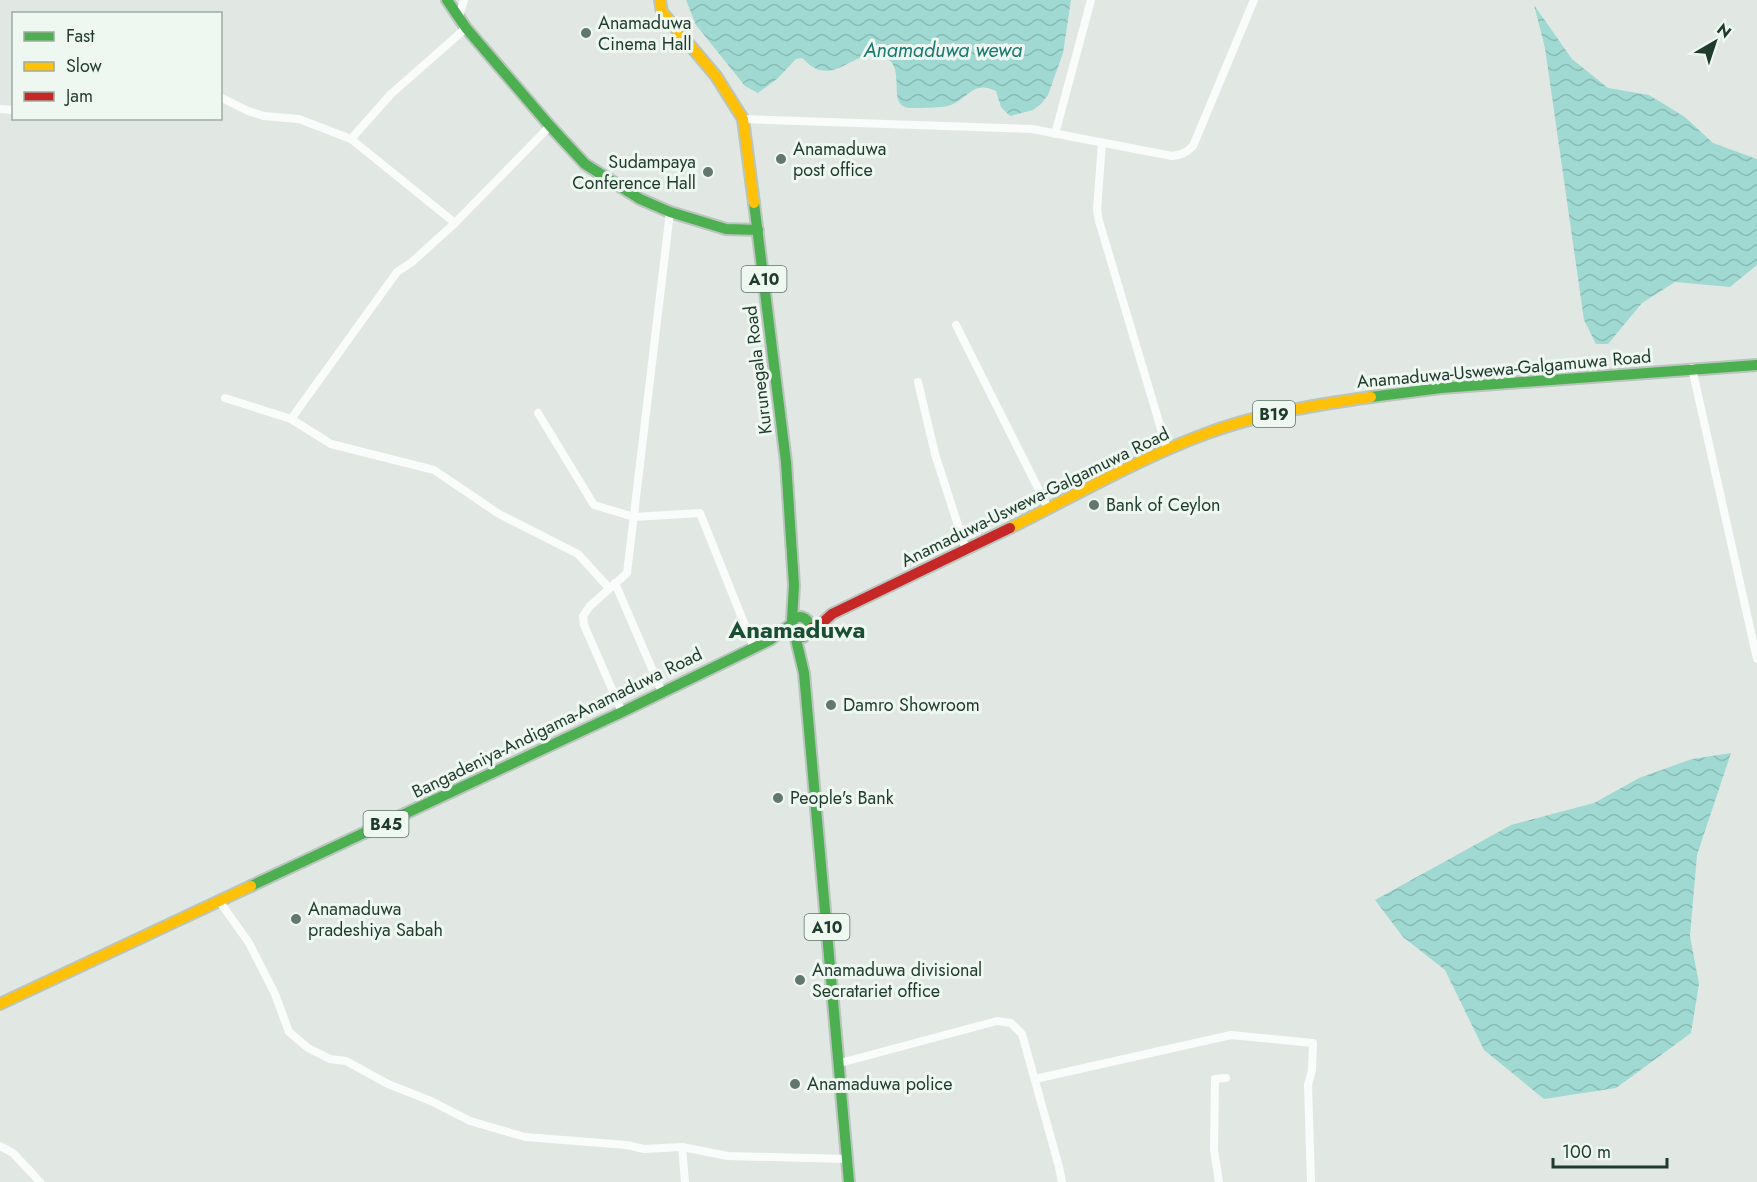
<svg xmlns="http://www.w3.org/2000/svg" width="1757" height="1182" font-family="Jost,sans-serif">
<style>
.water{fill:url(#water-waves)}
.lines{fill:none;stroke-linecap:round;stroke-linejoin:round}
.fast-casing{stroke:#bac5be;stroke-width:14}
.slow-casing{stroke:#bac5be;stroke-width:14}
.jam-casing{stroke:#bac5be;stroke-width:14}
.street{stroke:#fafcfb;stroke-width:8}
.fast{stroke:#4caf50;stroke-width:10}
.slow{stroke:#ffc107;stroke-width:10}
.jam{stroke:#c62828;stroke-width:10}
.poi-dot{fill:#63786c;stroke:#eff7f1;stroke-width:2}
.labels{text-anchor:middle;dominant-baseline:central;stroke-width:6;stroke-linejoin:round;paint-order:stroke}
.shield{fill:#eff7f1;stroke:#5d7367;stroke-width:1.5}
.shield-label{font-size:16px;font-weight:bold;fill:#1f3b2c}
.poi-label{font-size:18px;fill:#1f3b2c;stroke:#eff7f1;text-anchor:start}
.street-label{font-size:18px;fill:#1f3b2c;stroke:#eff7f1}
.water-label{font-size:20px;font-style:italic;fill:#17796f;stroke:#eff7f1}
.district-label{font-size:24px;font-weight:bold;fill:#1a4e33;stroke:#eff7f1}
</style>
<defs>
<pattern id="water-waves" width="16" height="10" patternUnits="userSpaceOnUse" patternTransform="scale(1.5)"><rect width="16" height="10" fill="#9fd9d2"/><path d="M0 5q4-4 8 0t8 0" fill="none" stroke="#88bbb4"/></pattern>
</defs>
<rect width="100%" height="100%" fill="#e1e8e3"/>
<g class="water">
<path d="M686,0H1071L1063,53L1048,95L1041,104L1033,110L1010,116L1001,107L996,91C974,80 969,97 951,105C944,108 919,108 910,108C883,106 912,61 878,55C856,51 835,81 813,67C809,65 806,61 802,58L796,59L777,79L758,93L745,86L696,25Z"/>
<polygon points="1534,5 1572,59 1608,88 1649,95 1685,117 1713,143 1757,159 1757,265 1730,287 1675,282 1642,303 1608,344 1596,344 1584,320 1545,48"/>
<polygon points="1731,753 1697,855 1690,936 1699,984 1691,1033 1616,1088 1544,1099 1484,1050 1445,970 1403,937 1375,900 1511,825 1594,803 1639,778 1692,759"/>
</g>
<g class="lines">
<g class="fast-casing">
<g id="fast">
<polyline points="447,0 466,28 550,126 585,164 640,199 670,212 726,229 758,230"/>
<polyline points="754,203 786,462 794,585 792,620"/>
<polyline points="1371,397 1441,388 1757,365"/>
<path d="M795,635L803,637L809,632L810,624C806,618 802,615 795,618L791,624L790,629L795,635L804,673L849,1182"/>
<polyline points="251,886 622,712 770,640 790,625"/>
</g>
</g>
<g class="slow-casing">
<g id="slow">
<polyline points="660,0 662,12 716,76 743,119 754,203"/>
<path d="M1010,528C1074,496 1138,459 1205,434C1258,414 1315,405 1371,397"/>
<polyline points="0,1004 251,886"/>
</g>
</g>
<g class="jam-casing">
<polyline id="jam" points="811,628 820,625 832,614 1010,528"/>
</g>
<g class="street">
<polyline points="459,16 464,0"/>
<polyline points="220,97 248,111 264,116 299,119 351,139 455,223"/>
<polyline points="0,109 14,110"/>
<path d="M743,119L1032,129L1172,156C1181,155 1186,153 1193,146L1254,0"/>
<polyline points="1055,134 1091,0"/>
<polyline points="351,139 391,94 466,28"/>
<polyline points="1102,143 1097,210 1099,221 1167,449"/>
<polyline points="956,325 1048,508"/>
<polyline points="1692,368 1757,659"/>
<polyline points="918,382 935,454 966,550"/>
<polyline points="225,398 291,419 331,444 434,470 499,514 578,554 609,588"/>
<polyline points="538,413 594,505 634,517 700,513 754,648"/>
<polyline points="291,419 397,272 412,262 455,223 550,126"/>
<polyline points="615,583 662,692"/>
<polyline points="622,712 584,625 583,616 590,606 627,573 670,212"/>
<polyline points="220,902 249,943 275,994 289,1032 308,1048 330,1059 346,1061 388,1084 431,1101 470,1121 525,1137 627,1145 644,1149 682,1147 728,1156 847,1159"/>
<polyline points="840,1063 997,1021 1011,1023 1022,1034 1059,1167 1062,1182"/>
<polyline points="1035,1079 1231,1035 1313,1043 1312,1070 1308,1085 1311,1182"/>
<polyline points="0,1146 13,1153 40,1182"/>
<polyline points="682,1147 685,1182"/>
<polyline points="1219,1182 1214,1150 1215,1079 1226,1078"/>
</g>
<use href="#fast" class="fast"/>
<use href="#slow" class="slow"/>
<use href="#jam" class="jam"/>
</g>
<g class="poi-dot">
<circle cx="586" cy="33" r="6"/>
<circle cx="781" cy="159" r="6"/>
<circle cx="708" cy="172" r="6"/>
<circle cx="1094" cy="505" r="6"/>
<circle cx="831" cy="705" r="6"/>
<circle cx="778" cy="798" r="6"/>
<circle cx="296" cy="919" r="6"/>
<circle cx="800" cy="980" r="6"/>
<circle cx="795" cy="1084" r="6"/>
</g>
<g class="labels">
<g class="shield">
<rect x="741.5" y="266" width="45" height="26" rx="4.5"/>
<rect x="1253" y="401" width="42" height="26" rx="4.5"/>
<rect x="363.5" y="811" width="45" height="26" rx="4.5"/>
<rect x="804.5" y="914" width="45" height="26" rx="4.5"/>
</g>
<g class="shield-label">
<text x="764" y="279">A10</text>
<text x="1274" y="414">B19</text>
<text x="386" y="824">B45</text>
<text x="827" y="927">A10</text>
</g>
<g class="poi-label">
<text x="598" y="23">Anamaduwa<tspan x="598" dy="21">Cinema Hall</tspan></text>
<text x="793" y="149">Anamaduwa<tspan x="793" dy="21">post office</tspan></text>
<text x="696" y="162" text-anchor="end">Sudampaya<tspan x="696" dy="21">Conference Hall</tspan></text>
<text x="1106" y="505">Bank of Ceylon</text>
<text x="843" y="705">Damro Showroom</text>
<text x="790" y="798">People's Bank</text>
<text x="308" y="909">Anamaduwa<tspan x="308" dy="21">pradeshiya Sabah</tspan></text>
<text x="812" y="970">Anamaduwa divisional<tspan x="812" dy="21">Secratariet office</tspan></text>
<text x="807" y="1084">Anamaduwa police</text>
</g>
<g class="street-label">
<text transform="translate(1504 369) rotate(-5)">Anamaduwa-Uswewa-Galgamuwa Road</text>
<text transform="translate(758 370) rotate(-97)">Kurunegala Road</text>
<text transform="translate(1035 497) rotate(-26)">Anamaduwa-Uswewa-Galgamuwa Road</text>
<text transform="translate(557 723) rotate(-26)">Bangadeniya-Andigama-Anamaduwa Road</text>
</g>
<g class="water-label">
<text x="943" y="50">Anamaduwa wewa</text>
</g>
<g class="district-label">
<text x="797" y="629">Anamaduwa</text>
</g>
</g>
<rect x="12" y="12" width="210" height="108" fill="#eff7f1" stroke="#9caca2" stroke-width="1.5"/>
<rect x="24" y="32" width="30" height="9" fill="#4caf50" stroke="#9caca2" stroke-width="1.5"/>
<text x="66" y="42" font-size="18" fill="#1f3b2c">Fast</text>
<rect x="24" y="62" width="30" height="9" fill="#ffc107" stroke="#9caca2" stroke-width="1.5"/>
<text x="66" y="72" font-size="18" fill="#1f3b2c">Slow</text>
<rect x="24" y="92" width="30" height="9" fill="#c62828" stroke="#9caca2" stroke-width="1.5"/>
<text x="66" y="102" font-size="18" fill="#1f3b2c">Jam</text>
<g transform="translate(1715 42) rotate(39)" stroke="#eff7f1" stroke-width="4.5" paint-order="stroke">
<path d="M0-4.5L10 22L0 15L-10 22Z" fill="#1f3b2c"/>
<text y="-9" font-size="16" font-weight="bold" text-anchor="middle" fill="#1f3b2c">N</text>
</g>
<path d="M1553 1158v9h114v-9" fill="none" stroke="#1f3b2c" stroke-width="3"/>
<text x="1562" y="1158" font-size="18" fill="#1f3b2c" stroke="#eff7f1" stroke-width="4.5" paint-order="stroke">100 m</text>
</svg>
